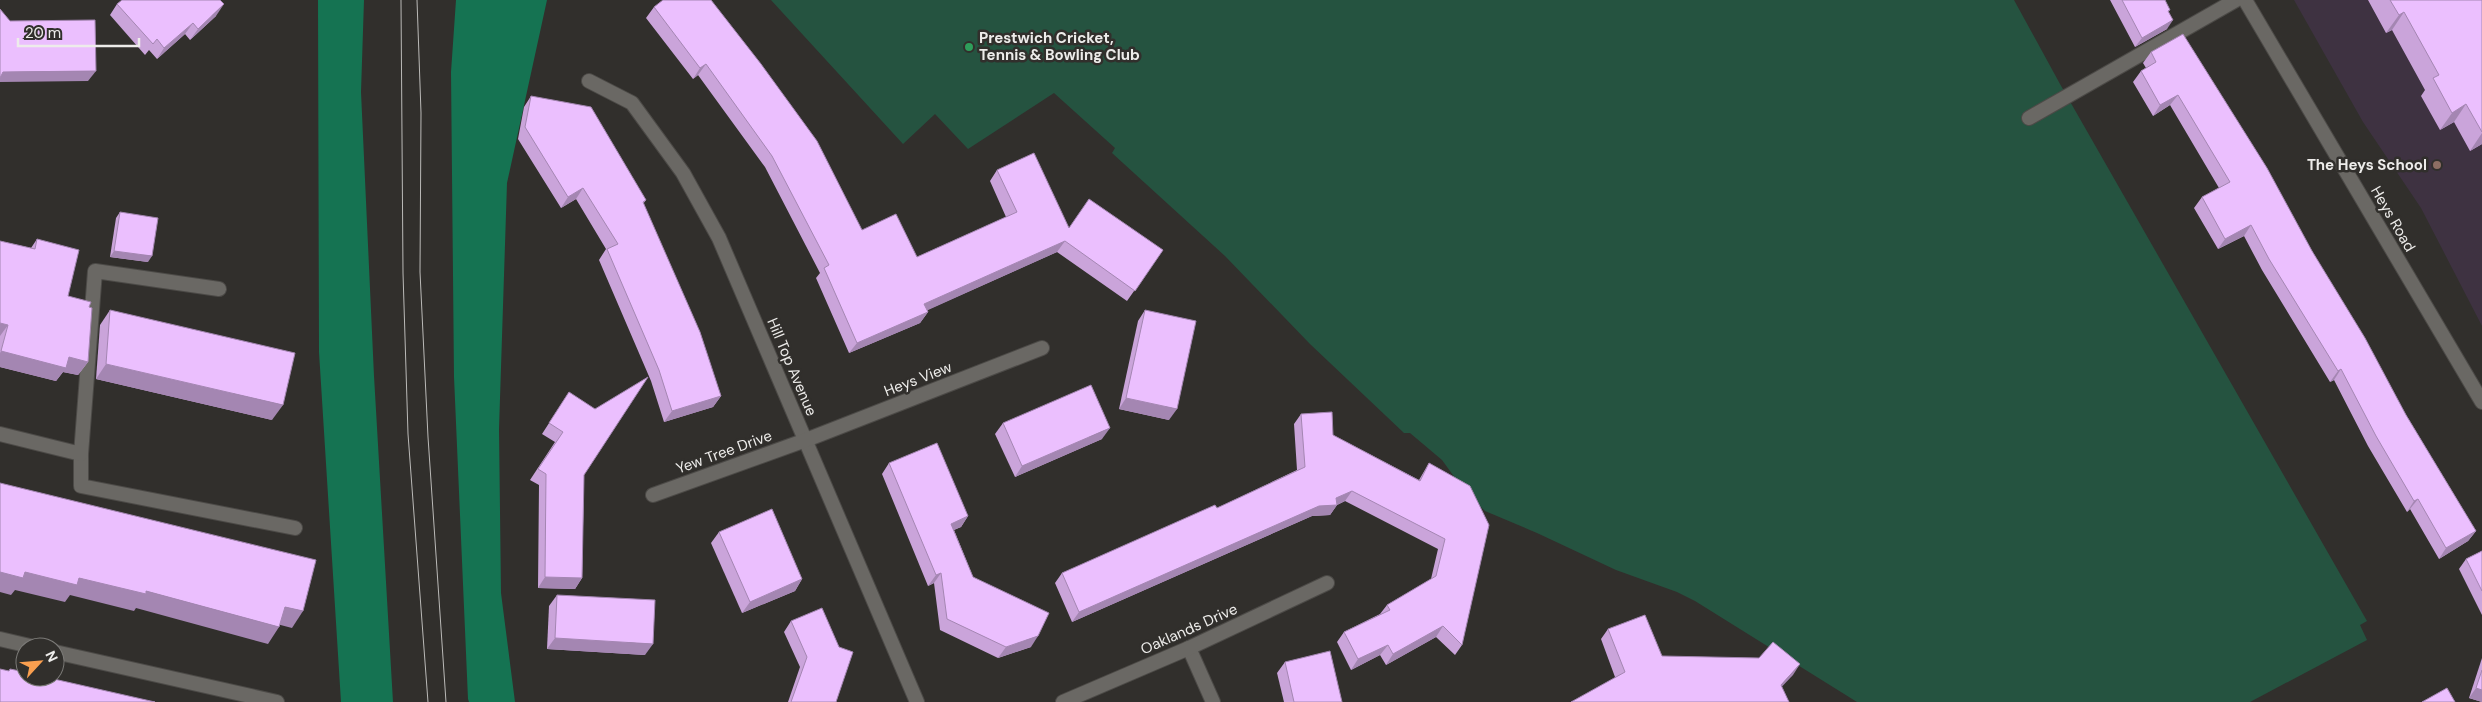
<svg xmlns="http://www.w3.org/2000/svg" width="2482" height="702" font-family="'DM Sans',sans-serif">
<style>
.education{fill:#3e3241}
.green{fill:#255340}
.forest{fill:#157352}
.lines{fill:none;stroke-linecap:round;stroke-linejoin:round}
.service-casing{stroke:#4c4a47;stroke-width:16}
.pedestrian-casing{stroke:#4c4a47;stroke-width:16}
.minor-casing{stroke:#4c4a47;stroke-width:16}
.service{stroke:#6a6864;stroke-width:14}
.pedestrian{stroke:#6a6864;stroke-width:14}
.minor{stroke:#6a6864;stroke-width:14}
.tram{stroke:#bbbab8;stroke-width:1}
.wall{fill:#caa4da}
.shaded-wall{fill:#a486b2}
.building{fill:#ebbffe;stroke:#a486b2}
.leisure-dot{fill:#2e9e5b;stroke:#312f2c;stroke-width:2}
.education-dot{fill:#8d6e63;stroke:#312f2c;stroke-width:2}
.labels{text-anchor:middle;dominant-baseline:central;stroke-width:5;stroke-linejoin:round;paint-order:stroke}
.poi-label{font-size:15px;font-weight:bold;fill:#edecea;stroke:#312f2c;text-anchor:start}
.street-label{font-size:15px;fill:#edecea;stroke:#312f2c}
</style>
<rect width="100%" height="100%" fill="#312f2c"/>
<polygon class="education" points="2294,0 2482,0 2482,326 2421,208 2363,122"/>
<polygon class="green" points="771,0 2014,0 2060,84 2367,621 2360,625 2367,640 2250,702 1857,702 1695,601 1677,592 1616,570 1537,533 1485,511 1466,493 1442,460 1410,433 1404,433 1310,344 1225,256 1112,153 1115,148 1054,93 968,149 935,114 903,144"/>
<g class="forest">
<polygon points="318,0 364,0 361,92 374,376 393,702 341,702 319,352"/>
<polygon points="456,0 547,0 507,183 499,429 501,593 515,702 469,702 468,699 454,377 451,72"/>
</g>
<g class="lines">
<g class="service-casing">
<g id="service">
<polyline points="2029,118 2236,0"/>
<polyline points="0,639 34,647"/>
<polyline points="55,652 277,702"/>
</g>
</g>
<g class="pedestrian-casing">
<polyline id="pedestrian" points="81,454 81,486 295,528"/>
</g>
<g class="minor-casing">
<g id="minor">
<polyline points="2245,0 2482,402"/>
<polyline points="589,81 632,103 683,173 719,238 917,702"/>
<polyline points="0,434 81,454 95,271 219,289"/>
<polyline points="653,495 806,440 1042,348"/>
<polyline points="1189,648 1213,702"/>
<polyline points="1063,702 1189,648 1327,583"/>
</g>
</g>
<use href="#service" class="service"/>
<use href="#pedestrian" class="pedestrian"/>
<use href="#minor" class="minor"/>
<g class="tram">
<polyline points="401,0 403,273 408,434 428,702"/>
<polyline points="417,0 421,113 420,272 428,437 446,702"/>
</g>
</g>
<g class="wall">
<polygon points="2110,0 2165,0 2169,12 2167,29 2135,47"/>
<polygon points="2368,0 2482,0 2482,144 2470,151 2454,122 2440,130 2421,96 2425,90 2392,30 2386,33"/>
<polygon points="117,4 216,16 190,40 185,34 157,59 149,50 145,55 110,15"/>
<polygon points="654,7 862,230 917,257 1006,217 990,181 997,170 1069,228 1163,250 1127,301 1057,252 927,310 928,312 920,323 849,353 816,278 820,273 765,167 698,75 693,79 646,18"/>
<polygon points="2151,52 2312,251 2406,415 2476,531 2468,541 2439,559 2410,509 2407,512 2368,446 2334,380 2330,382 2262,270 2244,236 2218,249 2194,208 2202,197 2219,188 2170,105 2153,116 2133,82 2141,71 2146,68 2143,63"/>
<polygon points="531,96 646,200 643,204 721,396 713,407 664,422 651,381 599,260 606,249 576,199 561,208 518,139 524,107"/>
<polygon points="120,212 148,262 110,257 116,218"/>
<polygon points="37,239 68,296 89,307 88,362 78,375 63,372 56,381 0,367 0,241 31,248"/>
<polygon points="110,310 272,420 96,379 100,325"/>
<polygon points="1145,310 1169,420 1119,409 1138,321"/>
<polygon points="569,392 584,475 582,578 575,589 538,588 539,485 530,480 555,442 542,434"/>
<polygon points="1301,414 1333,435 1419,480 1429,463 1470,486 1462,645 1455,655 1436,637 1386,665 1380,655 1351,670 1337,642 1344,632 1380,614 1387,605 1431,579 1438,549 1345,501 1337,505 1330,515 1312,516 1072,622 1055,583 1062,573 1217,508 1297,470 1294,424"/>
<polygon points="1003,423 1102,439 1015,477 995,434"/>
<polygon points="889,463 968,516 961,527 954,530 973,577 1031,647 998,658 940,630 934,583 928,586 882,474"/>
<polygon points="719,532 802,579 795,591 742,613 711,543"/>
<polygon points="2482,551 2482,615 2459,569 2466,559"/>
<polygon points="557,595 645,655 547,649 549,606"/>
<polygon points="791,621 836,702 788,702 800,667 784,632"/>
<polygon points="1608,629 1662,656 1793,675 1615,677 1601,639"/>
<polygon points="2482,658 2482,702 2469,698"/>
<polygon points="1285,662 1342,702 1284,702 1277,673"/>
</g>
<g class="shaded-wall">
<polygon points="224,4 216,16 190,40 198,29"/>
<polygon points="2404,12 2392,30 2386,33 2399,15"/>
<polygon points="2173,20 2167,29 2135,47 2142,38"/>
<polygon points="193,23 185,34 157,59 164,48"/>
<polygon points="706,64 698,75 693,79 700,68"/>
<polygon points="96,71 88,81 0,82 0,75 3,72"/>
<polygon points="2178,95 2170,105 2153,116 2160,105"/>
<polygon points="2466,104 2454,122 2440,130 2452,113"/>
<polygon points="2482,133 2482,144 2470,151"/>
<polygon points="583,188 576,199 561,208 568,197"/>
<polygon points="2251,225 2244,236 2218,249 2225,239"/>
<polygon points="1065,241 1057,252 917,315 924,304"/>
<polygon points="114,251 152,256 148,262 110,257"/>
<polygon points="928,312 920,323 849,353 857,343"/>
<polygon points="0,323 8,325 0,336"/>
<polygon points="1,351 69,357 88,362 78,375 63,372 56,381 0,367 0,353"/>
<polygon points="106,364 283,405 272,420 96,379"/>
<polygon points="2341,369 2334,380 2330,382 2338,371"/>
<polygon points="721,396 713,407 664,422 672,411"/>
<polygon points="1126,398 1177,409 1169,420 1119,409"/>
<polygon points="1110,428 1102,439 1015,477 1022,466"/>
<polygon points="1352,491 1345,501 1337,505 1330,515 1312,516 1072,622 1079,612"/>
<polygon points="2418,499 2410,509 2407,512 2414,501"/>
<polygon points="968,516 961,527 943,534 951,524"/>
<polygon points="2476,531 2468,541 2439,559 2446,548"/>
<polygon points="0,572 25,572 79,578 146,591 279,627 268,644 136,608 134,611 70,595 65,602 15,590 11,595 0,592"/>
<polygon points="941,573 934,583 928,586 936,575"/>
<polygon points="545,577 582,578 575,589 538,588"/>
<polygon points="802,579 795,591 742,613 750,602"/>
<polygon points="285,607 303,611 292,628 273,623"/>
<polygon points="1443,626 1436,637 1386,665 1393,654"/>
<polygon points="1038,636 1031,647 998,658 1006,647"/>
<polygon points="555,638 653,644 645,655 547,649"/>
<polygon points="1388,645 1380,655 1351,670 1358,659"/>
<polygon points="1800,664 1793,675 1773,696 1781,685"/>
<polygon points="2476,688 2482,690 2482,702 2469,698"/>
</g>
<g class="building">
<polygon points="122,0 220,0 224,4 198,29 193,23 164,48 157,39 153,44 117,4"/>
<polygon points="663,0 711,0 761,64 817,141 862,230 896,214 917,257 1017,212 997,170 1034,153 1069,228 1089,199 1163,250 1135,291 1065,241 924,304 928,312 857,343 824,268 829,265 772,156 706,64 700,68 654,7"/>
<polygon points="2122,0 2165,0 2170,10 2168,11 2173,20 2142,38"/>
<polygon points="2390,0 2482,0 2482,132 2466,104 2452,113 2433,78 2439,75 2404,12 2399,15"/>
<polygon points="0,9 10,21 95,20 96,71 3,72 0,78"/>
<polygon points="2183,34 2267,168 2312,251 2365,338 2406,415 2476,531 2446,548 2418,499 2414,501 2376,436 2341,369 2338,371 2269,259 2251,225 2225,239 2202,197 2230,182 2178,95 2160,105 2141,71 2156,62 2151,52"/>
<polygon points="531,96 591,107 646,200 643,202 700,332 721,396 672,411 659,370 607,249 618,244 583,188 568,197 525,127"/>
<polygon points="120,212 158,218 152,256 114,251"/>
<polygon points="37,239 79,250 68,296 91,302 89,307 92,308 88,362 69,357 66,368 1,351 8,325 0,323 0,241 35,249"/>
<polygon points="110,310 295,353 283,405 106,364"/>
<polygon points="1145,310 1196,321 1177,409 1126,398"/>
<polygon points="648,377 584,475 582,578 545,577 546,474 538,469 563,432 549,423 569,392 595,409"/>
<polygon points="1091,385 1110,428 1022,466 1003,423"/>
<polygon points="1332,412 1333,435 1420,481 1429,463 1470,486 1489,525 1462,645 1443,626 1393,654 1388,645 1358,659 1344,632 1390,610 1387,605 1436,576 1445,539 1352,491 1336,498 1337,505 1319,506 1079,612 1062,573 1215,505 1217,508 1305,467 1301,414"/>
<polygon points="937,443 968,516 951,524 973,577 1049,613 1038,636 1006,647 947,619 941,573 936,575 889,463"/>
<polygon points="0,483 316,560 303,611 285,607 279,627 146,591 146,594 79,578 77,585 25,572 23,578 0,572"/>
<polygon points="772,509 802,579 750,602 719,532"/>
<polygon points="2482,551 2482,591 2466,559"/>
<polygon points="557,595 655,600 653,644 555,638"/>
<polygon points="822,608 839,647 853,652 836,702 791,702 807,657 791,621"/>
<polygon points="1645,615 1662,656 1759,658 1773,642 1800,664 1781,685 1789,702 1571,702 1625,672 1608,629"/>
<polygon points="1330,651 1342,702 1294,702 1285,662"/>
<polygon points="0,669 9,671 10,669 25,672 25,677 45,677 155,702 0,702"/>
<polygon points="2482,670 2482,690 2476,688"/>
<polygon points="2447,688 2455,702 2422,702"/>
</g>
<circle class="leisure-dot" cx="969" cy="47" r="5"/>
<circle class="education-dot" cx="2437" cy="165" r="5"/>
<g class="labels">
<g class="poi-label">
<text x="979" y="38">Prestwich Cricket,<tspan x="979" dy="17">Tennis &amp; Bowling Club</tspan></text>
<text x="2427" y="165" text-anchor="end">The Heys School</text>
</g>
<g class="street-label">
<text transform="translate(2393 219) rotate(60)">Heys Road</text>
<text transform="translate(792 367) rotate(67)">Hill Top Avenue</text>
<text transform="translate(918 379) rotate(-21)">Heys View</text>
<text transform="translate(724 452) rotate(-20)">Yew Tree Drive</text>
<text transform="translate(1189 629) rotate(-24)">Oaklands Drive</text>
</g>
</g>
<g transform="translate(40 662) rotate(64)"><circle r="24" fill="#312f2c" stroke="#7c7b78"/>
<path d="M0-4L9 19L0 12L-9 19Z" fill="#fa9f4f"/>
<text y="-8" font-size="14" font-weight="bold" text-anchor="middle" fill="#edecea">N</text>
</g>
<path d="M18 38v8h121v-8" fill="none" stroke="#edecea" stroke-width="2.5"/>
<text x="25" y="38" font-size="15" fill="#edecea" stroke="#312f2c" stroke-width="4" paint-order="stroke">20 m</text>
</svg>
